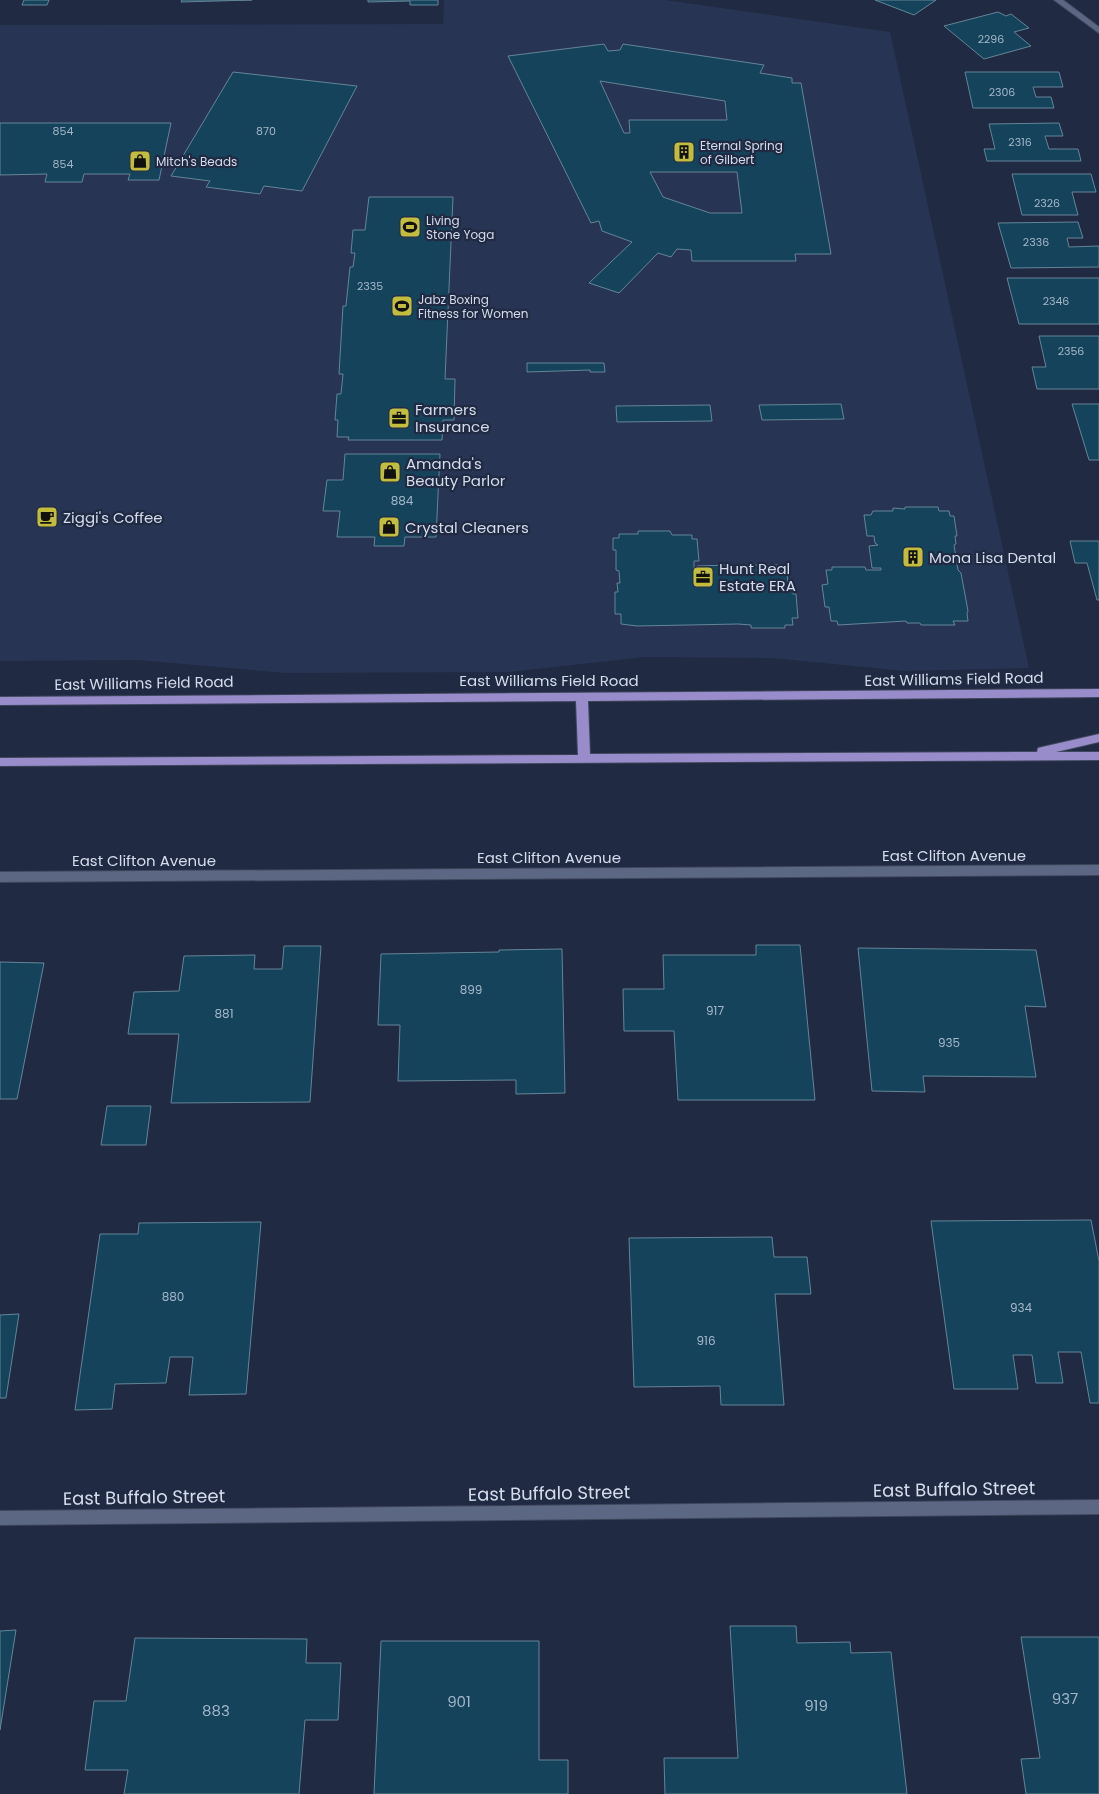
<svg xmlns="http://www.w3.org/2000/svg" width="1099" height="1794" font-family="Poppins,sans-serif">
<style>
.built{fill:#283453}
.building{fill:#15435b;stroke:#648598;fill-rule:evenodd}
.lines{fill:none;stroke-linecap:round;stroke-linejoin:round}
.minor-casing{stroke:#3f475c;stroke-width:2}
.major-casing{stroke:#3f475c;stroke-width:2}
.minor{fill:#5b6783;fill-rule:evenodd}
.major{fill:#988ccb;fill-rule:evenodd}
.labels{text-anchor:middle;dominant-baseline:central;stroke-width:4.5;stroke-linejoin:round;paint-order:stroke}
.far-number-label{font-size:11px;fill:#a4b6c8}
.far-poi-label{font-size:12px;fill:#d4dcec;stroke:#202a43;text-anchor:start}
.number-label{font-size:12px;fill:#a4b6c8}
.poi-label{font-size:15px;fill:#d4dcec;stroke:#202a43;text-anchor:start}
.street-label{font-size:15px;fill:#d4dcec;stroke:#202a43}
.near-number-label{font-size:15px;fill:#a4b6c8}
.near-street-label{font-size:18px;fill:#d4dcec;stroke:#202a43}
</style>
<rect width="100%" height="100%" fill="#202a43"/>
<polygon class="built" points="444,0 665,0 890,32 1029,668 905,671 772,658 645,657 509,672 286,673 138,660 0,661 0,25 443,24"/>
<g class="building">
<polygon points="24,0 49,0 47,5 22,5"/>
<polygon points="182,0 252,0 181,2"/>
<polygon points="368,0 438,0 438,5 410,5 410,1 368,2"/>
<polygon points="875,0 936,0 914,15"/>
<polygon points="998,12 1006,16 1011,14 1029,28 1014,32 1031,46 984,59 944,26"/>
<path d="M604,44L608,51L620,50L623,44L764,65L760,73L792,78V83H801L831,254H795L796,261H692L691,250L677,249L671,257L658,253L619,293L589,283L632,242L602,231L599,221L591,223L508,56ZM600,81L725,101L727,120H629L630,133H624ZM650,172H737L742,213H710L663,197Z"/>
<polygon points="233,72 357,86 302,191 264,186 260,194 206,187 210,181 171,176"/>
<polygon points="965,72 1059,72 1063,87 1033,87 1036,97 1051,97 1054,108 973,108"/>
<polygon points="0,123 171,123 159,180 128,180 130,174 84,174 82,182 45,182 47,174 0,175"/>
<polygon points="1059,123 1063,136 1045,136 1049,149 1078,149 1081,161 987,161 984,149 995,149 989,124"/>
<polygon points="1012,174 1091,174 1096,192 1072,192 1078,215 1022,215"/>
<polygon points="369,197 453,197 445,379 455,379 454,420 443,420 442,440 348,440 349,437 337,437 338,420 335,420 337,394 341,394 343,374 339,374 343,306 346,306 350,267 353,267 355,253 351,253 353,230 365,230"/>
<polygon points="1078,222 1083,238 1067,238 1069,247 1099,246 1099,267 1011,268 998,223"/>
<polygon points="1007,278 1099,278 1099,324 1019,324"/>
<polygon points="1039,336 1099,336 1099,389 1037,389 1032,367 1046,367"/>
<polygon points="527,363 604,363 605,372 590,372 590,370 527,372"/>
<polygon points="841,404 844,419 762,420 759,405"/>
<polygon points="1072,404 1099,404 1099,460 1089,460"/>
<polygon points="710,405 712,421 617,422 616,406"/>
<polygon points="345,454 440,454 436,537 405,537 404,546 374,546 375,537 337,537 340,511 323,511 327,480 343,480"/>
<polygon points="905,507 938,507 939,511 949,511 950,516 954,516 957,536 955,536 956,544 954,545 958,570 961,573 968,611 967,613 968,621 953,621 955,625 921,625 920,623 907,623 906,621 838,625 837,621 831,621 829,607 825,607 822,585 828,584 826,570 832,570 832,567 865,567 866,570 881,570 881,568 872,568 869,546 878,545 875,543 874,536 867,536 864,515 871,515 873,511 893,511 893,508 905,509"/>
<polygon points="638,531 670,531 672,535 692,535 692,539 697,539 699,561 694,561 694,571 697,571 697,566 731,565 733,572 735,570 747,570 746,565 779,565 779,570 787,572 788,585 792,586 793,594 796,594 798,618 792,618 793,625 785,625 785,628 751,628 751,625 738,624 637,626 621,624 621,614 615,614 615,592 618,592 617,583 620,583 619,571 616,570 616,550 613,550 613,538 619,538 619,534 638,534"/>
<polygon points="1070,541 1099,541 1099,600 1097,600 1087,563 1075,563"/>
<polygon points="756,945 800,945 815,1100 678,1100 674,1031 624,1031 623,989 664,989 663,955 756,955"/>
<polygon points="284,946 321,946 310,1102 171,1103 179,1034 128,1034 134,992 179,991 184,956 255,955 254,969 282,969"/>
<polygon points="858,948 1036,950 1046,1007 1025,1006 1036,1077 923,1076 925,1092 872,1091"/>
<polygon points="562,949 565,1093 516,1094 516,1080 398,1081 400,1025 378,1025 381,954 499,952 499,950"/>
<polygon points="0,962 44,963 17,1099 0,1099"/>
<polygon points="107,1106 151,1106 146,1145 101,1145"/>
<polygon points="1091,1220 1099,1261 1099,1403 1090,1403 1081,1352 1058,1352 1063,1383 1036,1383 1032,1355 1013,1355 1018,1389 954,1389 931,1221"/>
<polygon points="261,1222 246,1394 189,1395 193,1357 170,1357 166,1383 115,1384 112,1409 75,1410 100,1234 138,1234 139,1223"/>
<polygon points="772,1237 774,1257 807,1257 811,1294 775,1294 784,1405 721,1405 720,1386 634,1387 629,1238"/>
<polygon points="19,1314 6,1398 0,1398 0,1315"/>
<polygon points="730,1626 796,1626 797,1643 850,1642 851,1653 891,1652 907,1794 665,1794 664,1758 738,1758"/>
<polygon points="16,1630 0,1730 0,1631"/>
<polygon points="1021,1637 1099,1637 1099,1794 1026,1794 1021,1759 1040,1758"/>
<polygon points="135,1638 307,1639 306,1663 341,1663 338,1720 305,1720 299,1794 124,1794 128,1770 85,1770 94,1701 126,1701"/>
<polygon points="381,1641 539,1641 539,1760 568,1760 568,1794 374,1794"/>
</g>
<g class="lines">
<g class="minor-casing">
<g id="minor">
<polygon points="1054,0 1063,0 1099,27 1099,33"/>
<polygon points="1099,865 1099,875 0,882 0,872"/>
<polygon points="1099,1500 1099,1514 0,1525 0,1511"/>
</g>
</g>
<g class="major-casing">
<polygon id="major" points="1099,689 1099,697 588,701 590,754 1037,752 1038,748 1042,747 1099,734 1099,742 1056,752 1099,752 1099,760 0,766 0,758 578,755 576,701 0,705 0,697"/>
</g>
<use href="#minor" class="minor"/>
<use href="#major" class="major"/>
</g>
<defs>
<g id="building-square" transform="scale(1.125)"><rect x="-9" y="-9" width="18" height="18" rx="4" fill="#c3bd3f" stroke="#202a43"/><path d="M-4-6H4V6H1V3H-1V6H-4ZM-2.5-4.3h1.7v1.8h-1.7ZM.8-4.3h1.7v1.8H.8ZM-2.5-1h1.7V.8h-1.7ZM.8-1h1.7V.8H.8Z" fill="#111"/></g>
<g id="shop-square" transform="scale(1.125)"><rect x="-9" y="-9" width="18" height="18" rx="4" fill="#c3bd3f" stroke="#202a43"/><path d="M-5-2.5h2.3a2.7 3.5 0 0 1 5.4 0H5L5.5 6h-11ZM-1.5-2.5h3a1.5 2.3 0 0 0-3 0Z" fill="#111"/></g>
<g id="stadium-square" transform="scale(1.125)"><rect x="-9" y="-9" width="18" height="18" rx="4" fill="#c3bd3f" stroke="#202a43"/><path d="M0-5a6.5 5 0 1 0 0 10a6.5 5 0 1 0 0-10ZM-3.5-1.8h7v3.6h-7Z" fill="#111"/></g>
<g id="office-square" transform="scale(1.125)"><rect x="-9" y="-9" width="18" height="18" rx="4" fill="#c3bd3f" stroke="#202a43"/><path d="M-6-3h4V-5.5h4V-3h4V5H-6ZM-1-4.5V-3h2v-1.5ZM-6 0V1H6V0Z" fill="#111"/></g>
<g id="cafe-square" transform="scale(1.125)"><rect x="-9" y="-9" width="18" height="18" rx="4" fill="#c3bd3f" stroke="#202a43"/><path d="M-5.5-4.5H6V0H3Q3 3.5 0 3.5H-2.5Q-5.5 3.5-5.5 0ZM3-3.2v2h1.7v-2ZM-6 4.5H4V6H-6Z" fill="#111"/></g>
</defs>
<g fill-rule="evenodd">
<use href="#building-square" x="684" y="152"/>
<use href="#shop-square" x="140" y="161"/>
<use href="#stadium-square" x="410" y="227"/>
<use href="#stadium-square" x="402" y="306"/>
<use href="#office-square" x="399" y="418"/>
<use href="#shop-square" x="390" y="472"/>
<use href="#cafe-square" x="47" y="517"/>
<use href="#shop-square" x="389" y="527"/>
<use href="#building-square" x="913" y="557"/>
<use href="#office-square" x="703" y="577"/>
</g>
<g class="labels">
<g class="far-number-label">
<text x="991" y="39">2296</text>
<text x="1002" y="92">2306</text>
<text x="63" y="131">854</text>
<text x="266" y="131">870</text>
<text x="1020" y="142">2316</text>
<text x="63" y="164">854</text>
<text x="1047" y="203">2326</text>
<text x="1036" y="242">2336</text>
<text x="370" y="286">2335</text>
<text x="1056" y="301">2346</text>
<text x="1071" y="351">2356</text>
</g>
<g class="far-poi-label">
<text x="700" y="145">Eternal Spring<tspan x="700" dy="14">of Gilbert</tspan></text>
<text x="156" y="161">Mitch's Beads</text>
<text x="426" y="220">Living<tspan x="426" dy="14">Stone Yoga</tspan></text>
<text x="418" y="299">Jabz Boxing<tspan x="418" dy="14">Fitness for Women</tspan></text>
</g>
<g class="number-label">
<text x="402" y="500">884</text>
<text x="471" y="989">899</text>
<text x="715" y="1010">917</text>
<text x="224" y="1013">881</text>
<text x="949" y="1042">935</text>
<text x="173" y="1296">880</text>
<text x="1021" y="1307">934</text>
<text x="706" y="1340">916</text>
</g>
<g class="poi-label">
<text x="415" y="409">Farmers<tspan x="415" dy="17">Insurance</tspan></text>
<text x="406" y="463">Amanda's<tspan x="406" dy="17">Beauty Parlor</tspan></text>
<text x="63" y="517">Ziggi's Coffee</text>
<text x="405" y="527">Crystal Cleaners</text>
<text x="929" y="557">Mona Lisa Dental</text>
<text x="719" y="568">Hunt Real<tspan x="719" dy="17">Estate ERA</tspan></text>
</g>
<g class="street-label">
<text transform="translate(954 679) rotate(-1)">East Williams Field Road</text>
<text x="549" y="680">East Williams Field Road</text>
<text transform="translate(144 683) rotate(-1)">East Williams Field Road</text>
<text x="954" y="855">East Clifton Avenue</text>
<text x="549" y="857">East Clifton Avenue</text>
<text x="144" y="860">East Clifton Avenue</text>
</g>
<g class="near-number-label">
<text x="1065" y="1698">937</text>
<text x="459" y="1701">901</text>
<text x="816" y="1705">919</text>
<text x="216" y="1710">883</text>
</g>
<g class="near-street-label">
<text transform="translate(954 1489) rotate(-1)">East Buffalo Street</text>
<text transform="translate(549 1493) rotate(-1)">East Buffalo Street</text>
<text transform="translate(144 1497) rotate(-1)">East Buffalo Street</text>
</g>
</g>
</svg>
